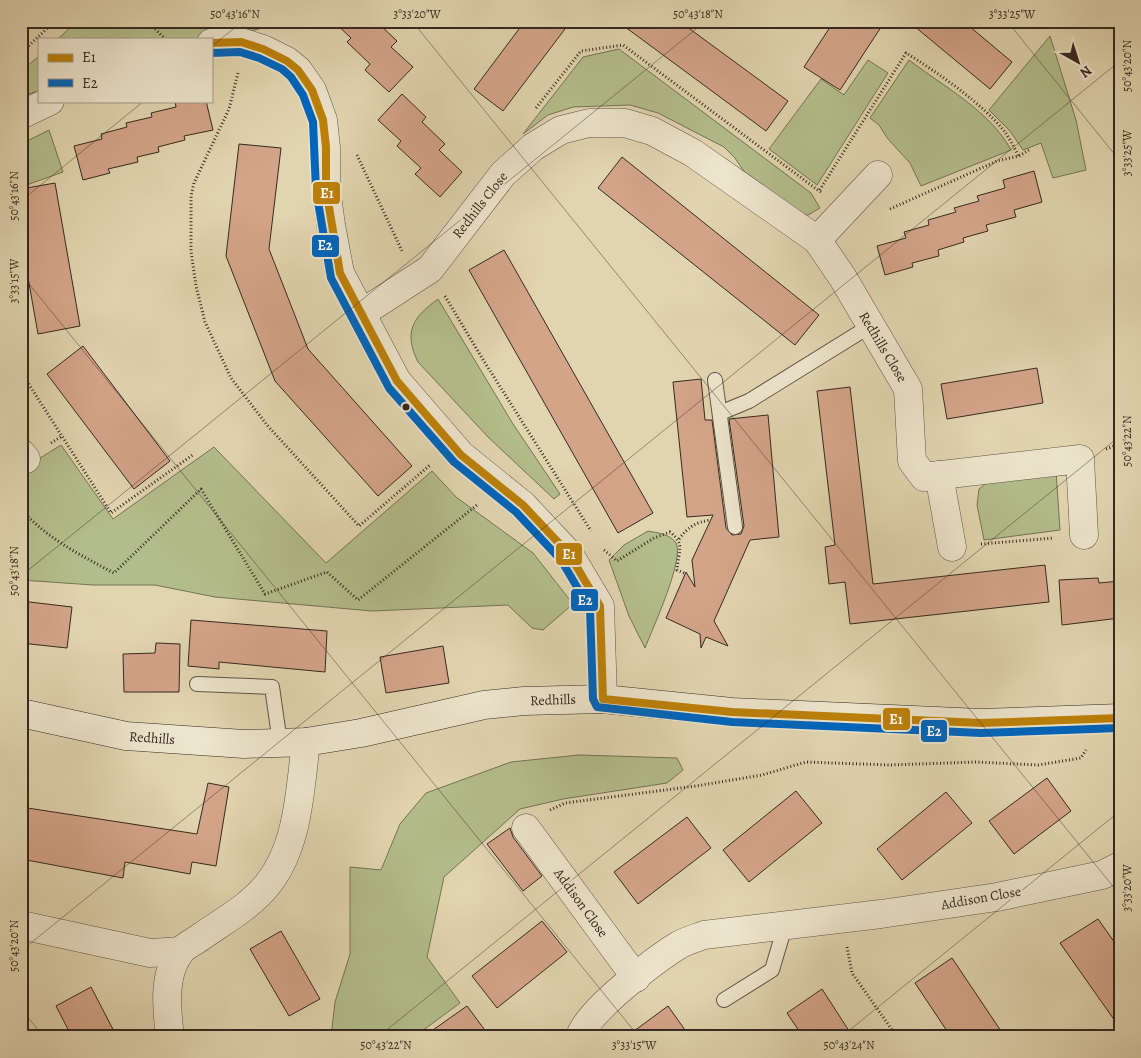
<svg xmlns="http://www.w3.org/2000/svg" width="1141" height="1058" font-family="Alegreya,serif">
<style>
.green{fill:#b3bd8b;stroke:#747356}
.building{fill:#d4a489;stroke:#342920}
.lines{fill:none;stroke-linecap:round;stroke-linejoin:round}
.lane-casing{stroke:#5f5444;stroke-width:16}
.street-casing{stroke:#5f5444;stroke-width:29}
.secondary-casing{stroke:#342920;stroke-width:29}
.path{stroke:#342920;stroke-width:3;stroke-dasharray:1 2.5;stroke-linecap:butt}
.lane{stroke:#ece4cc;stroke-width:14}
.street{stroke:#ece4cc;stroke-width:28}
.secondary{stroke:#ece4cc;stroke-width:28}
.bus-1-casing{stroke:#ece4cc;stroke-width:11}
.bus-2-casing{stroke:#ece4cc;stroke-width:11}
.bus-1{stroke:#bc800a;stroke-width:8}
.bus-2{stroke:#0065bd;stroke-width:8}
.ticks{fill:none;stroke:#342920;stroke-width:1;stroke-opacity:0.45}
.bus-dot{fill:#342920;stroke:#ece4cc;stroke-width:2}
.labels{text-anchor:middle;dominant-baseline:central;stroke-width:4.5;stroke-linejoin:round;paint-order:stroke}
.street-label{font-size:14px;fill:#342920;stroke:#ece4cc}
.line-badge{stroke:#ece4cc;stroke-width:2}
.badge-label{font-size:14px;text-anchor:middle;font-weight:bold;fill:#fff}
.neatline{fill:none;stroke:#342920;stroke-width:2}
.ticks-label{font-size:12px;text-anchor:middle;fill:#342920}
</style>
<rect width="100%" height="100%" fill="#e1d5b0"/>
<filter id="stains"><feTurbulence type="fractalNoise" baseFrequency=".004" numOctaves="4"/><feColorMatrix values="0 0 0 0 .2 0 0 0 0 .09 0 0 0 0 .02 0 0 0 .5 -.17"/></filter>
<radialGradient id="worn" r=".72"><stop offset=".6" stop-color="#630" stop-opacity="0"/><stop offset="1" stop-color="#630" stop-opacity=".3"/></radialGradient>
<g class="green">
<polygon points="77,21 290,21 211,41 211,39 58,39"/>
<polygon points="1050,36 1076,120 1086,170 1053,178 1041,143 1023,150 1010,131 989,110"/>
<polygon points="619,49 811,193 820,208 808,215 799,214 751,182 735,158 724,147 658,113 630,105 573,107 548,115 523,134 583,57"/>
<polygon points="39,56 39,91 21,96 21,71"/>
<polygon points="868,60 888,73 817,185 769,149 821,79 844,95"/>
<path d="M909,60C943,86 990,111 1011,150L921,186L910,163L888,139L879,125L870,118Z"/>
<polygon points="49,130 63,172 21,187 21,144"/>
<path d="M438,299L513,424L560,494L554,499L488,437L418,362C403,332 413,317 438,299Z"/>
<polygon points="61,445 113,519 214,447 326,563 432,471 456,497 533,553 573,604 543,630 532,628 508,605 372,611 215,597 155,585 93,585 21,580 21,470"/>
<polygon points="1118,451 1120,528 1117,528 1117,459"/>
<polygon points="1056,471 1060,530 984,540 977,505 979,489 990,480"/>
<path d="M648,531C658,533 670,534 676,543C685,558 652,630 645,648L629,616L609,560L624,545Z"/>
<polygon points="579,755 677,758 683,770 667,783 563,799 520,809 444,877 427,957 460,1003 414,1037 331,1037 335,1002 350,954 350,867 381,870 400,824 426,793 511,762"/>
</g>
<g class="building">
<polygon points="333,21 376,21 397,41 391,47 413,67 389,92 365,70 370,64 347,42 351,38"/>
<polygon points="525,21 571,21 503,111 474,89"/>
<polygon points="617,21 679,21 788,101 766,131"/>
<polygon points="834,21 885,21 840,90 804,67"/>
<polygon points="908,21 963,21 1012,62 990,89"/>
<polygon points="402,94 426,117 422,122 445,144 439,150 462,172 440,197 415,174 421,168 397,146 401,141 378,120"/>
<polygon points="175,101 206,101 213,130 184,136 185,140 158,147 159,152 137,157 138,162 108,169 110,173 83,180 74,146 102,139 101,134 127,127 126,123 152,117 151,113 176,107"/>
<polygon points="239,144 281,148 269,249 308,349 412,466 378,496 275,381 226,256"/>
<polygon points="622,157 819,315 795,345 598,188"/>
<polygon points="1034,171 1042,202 1014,210 1016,217 986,225 988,231 963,238 964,242 938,250 939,256 912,263 913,267 885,275 877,246 906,238 904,232 929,225 928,220 956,212 954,208 979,201 977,196 1005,188 1003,180"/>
<polygon points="55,183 80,326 38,334 21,238 21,189"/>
<polygon points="504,250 653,513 618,533 469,270"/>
<polygon points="83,346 170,461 134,489 47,374"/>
<polygon points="1037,368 1043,403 947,419 941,384"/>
<polygon points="701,379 705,420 712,420 726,528 732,535 741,534 744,526 729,419 768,415 779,537 750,540 714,621 728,646 706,637 701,648 700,634 666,618 686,572 695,587 692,560 713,515 687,517 673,382"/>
<polygon points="850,387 873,584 1045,565 1049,602 850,624 845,582 829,584 825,547 835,545 817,391"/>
<polygon points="1098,578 1099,583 1120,581 1120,618 1062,625 1059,580"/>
<polygon points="21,601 72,607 67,648 21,643"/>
<polygon points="191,620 327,631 325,672 219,662 219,669 188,666"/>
<polygon points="156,643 180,644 179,692 124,692 123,654 155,653"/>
<polygon points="443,646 449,683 386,693 380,657"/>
<polygon points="1047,778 1071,811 1014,854 989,821"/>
<polygon points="208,783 229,787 216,866 192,862 190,874 125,862 123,878 21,859 21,807 197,834"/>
<polygon points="796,791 822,823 749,882 723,850"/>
<polygon points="946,792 972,823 902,880 877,849"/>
<polygon points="687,817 711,848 638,904 614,872"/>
<polygon points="510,828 513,837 542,876 523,891 487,844"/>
<polygon points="1098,919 1120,950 1120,1028 1060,943"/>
<polygon points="542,921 567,952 497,1008 472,976"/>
<polygon points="281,931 320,999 289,1016 250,949"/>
<polygon points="952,958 1005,1037 951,1037 915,983"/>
<polygon points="91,987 117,1037 72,1037 56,1006"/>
<polygon points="822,989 853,1037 803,1037 787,1013"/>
<polygon points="467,1006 490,1037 423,1037"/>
<polygon points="668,1006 690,1037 626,1037"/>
</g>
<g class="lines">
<g class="lane-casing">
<g id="lane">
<polyline points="715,380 735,527"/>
<polyline points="720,413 749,401 870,326"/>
<polyline points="197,684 272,687 280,743"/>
<polyline points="724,1000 772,970 785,926"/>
</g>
</g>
<g class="street-casing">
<g id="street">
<polyline points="211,43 241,42 263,49 287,61 298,70 312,90 323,120 326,147 326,189 331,225 340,273 397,381 461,455 523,505 569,554 600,606 603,699"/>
<polyline points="21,115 50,101"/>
<polyline points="817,240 878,175"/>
<polyline points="362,313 430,269 503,174 533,147 561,130 589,123 625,123 652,131 693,153 817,240 843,278 908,389 912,461 924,477 1080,459 1084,535"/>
<polyline points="21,453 26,459"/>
<polyline points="939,475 952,547"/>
<polyline points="526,828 636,978"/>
<polyline points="21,925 150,953 181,951"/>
<path d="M170,1037C167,1011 162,974 181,951C186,945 196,941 202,936C225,920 251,906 268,884C299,845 300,788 306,742"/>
<path d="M580,1037C585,1013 656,959 679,945C686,941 696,938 704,935L881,914L997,897L1102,875L1120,866"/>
</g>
</g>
<g class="secondary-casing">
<polyline id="secondary" points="21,713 126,736 244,744 306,742 361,733 484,705 524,701 603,699 732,712 981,723 1120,718"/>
</g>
<g class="path">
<polyline points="148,21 165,39"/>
<polyline points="21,53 55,21"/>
<polyline points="238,73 229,109 194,183 191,196 191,251 196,286 205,322 231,378 267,425 359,526 430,465"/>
<polyline points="536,108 581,51 623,45 819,191"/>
<polyline points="357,155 402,251"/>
<path d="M821,192L819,191L906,53C937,72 983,104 1005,132C1010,139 1014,148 1019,156"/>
<polyline points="890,209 997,161 1019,156 1029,150"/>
<polyline points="445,296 482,358 591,531"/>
<polyline points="21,372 111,513 194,454"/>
<polyline points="51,443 62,436"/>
<polyline points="1106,449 1120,444"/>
<path d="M21,509C46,538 80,555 114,573L201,489L265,594L327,572L358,600L477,505"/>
<path d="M679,539C688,527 696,522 711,520"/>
<polyline points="981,544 1054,538"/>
<path d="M604,550L617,561L654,538L670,532C686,545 678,551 677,570L686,574"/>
<polyline points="550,810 565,803 696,786 762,775 806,762 890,765 976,762 1038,765 1081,758 1086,750"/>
<polyline points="847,947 852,973 897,1037"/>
</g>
<use href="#lane" class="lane"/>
<use href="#street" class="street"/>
<use href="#secondary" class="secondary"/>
<g class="bus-1-casing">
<polyline id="bus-1" points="211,43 241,42 263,49 287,61 298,70 312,90 323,120 326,147 326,189 340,273 397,381 461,455 523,505 569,554 600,606 603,699 732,712 981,723 1120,718"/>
</g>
<g class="bus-2-casing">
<polyline id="bus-2" points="211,53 240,52 259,58 282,69 291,77 303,95 313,122 316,190 331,278 389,388 454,462 516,512 561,560 590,609 593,699 597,707 732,722 981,733 1120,728"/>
</g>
<use href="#bus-1" class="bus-1"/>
<use href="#bus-2" class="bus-2"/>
</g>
<path class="ticks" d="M412,21L1120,895M1007,21L1120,161M211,47L243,21M21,201L144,101M21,274L639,1037M21,576L706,21M21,951L1120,61M21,1009L44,1037M378,1037L1120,436M841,1037L1120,811"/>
<circle class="bus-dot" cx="406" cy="407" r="4.5"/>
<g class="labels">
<g class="street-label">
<text transform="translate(480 205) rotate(-52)">Redhills Close</text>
<text transform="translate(883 347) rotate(59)">Redhills Close</text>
<text transform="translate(553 700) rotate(-2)">Redhills</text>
<text transform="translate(152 738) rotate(4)">Redhills</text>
<text transform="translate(981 898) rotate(-10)">Addison Close</text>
<text transform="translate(581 903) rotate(54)">Addison Close</text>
</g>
</g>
<g class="line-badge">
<rect x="312" y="181" width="29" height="24" rx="5" fill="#bc800a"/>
<rect x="311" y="234" width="29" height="24" rx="5" fill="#0065bd"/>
<rect x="555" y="542" width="28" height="24" rx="5" fill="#bc800a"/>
<rect x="570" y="588" width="29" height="24" rx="5" fill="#0065bd"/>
<rect x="882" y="707" width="29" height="24" rx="5" fill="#bc800a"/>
<rect x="920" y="719" width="28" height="24" rx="5" fill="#0065bd"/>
</g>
<g class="badge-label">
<text x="327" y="198">E1</text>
<text x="325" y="250">E2</text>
<text x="569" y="559">E1</text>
<text x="585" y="605">E2</text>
<text x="896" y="724">E1</text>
<text x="934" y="736">E2</text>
</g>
<rect width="1141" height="1058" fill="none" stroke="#e1d5b0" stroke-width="55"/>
<rect x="38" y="38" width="175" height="65" fill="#ece4cc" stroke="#a29987"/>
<rect x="48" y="54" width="25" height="8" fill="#bc800a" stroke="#a29987"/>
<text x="82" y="62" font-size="15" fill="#342920">E1</text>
<rect x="48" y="79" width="25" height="8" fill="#0065bd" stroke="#a29987"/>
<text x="82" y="88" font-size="15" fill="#342920">E2</text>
<g transform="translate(1078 62) rotate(141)" stroke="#ece4cc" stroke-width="4" paint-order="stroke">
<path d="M0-4L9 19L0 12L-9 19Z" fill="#342920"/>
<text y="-8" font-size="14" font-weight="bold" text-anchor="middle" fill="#342920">N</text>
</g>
<rect x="28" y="28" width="1086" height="1002" class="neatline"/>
<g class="ticks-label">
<text x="235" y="18">50°43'16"N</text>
<text x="417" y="18">3°33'20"W</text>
<text x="698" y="18">50°43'18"N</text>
<text x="1012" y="18">3°33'25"W</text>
<text transform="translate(1127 66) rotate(-90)" y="4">50°43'20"N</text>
<text transform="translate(1127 153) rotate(-90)" y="4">3°33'25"W</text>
<text transform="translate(14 196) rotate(-90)" y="4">50°43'16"N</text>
<text transform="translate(14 281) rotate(-90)" y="4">3°33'15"W</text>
<text transform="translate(1127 441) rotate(-90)" y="4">50°43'22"N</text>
<text transform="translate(14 571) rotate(-90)" y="4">50°43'18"N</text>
<text transform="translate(1127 888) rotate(-90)" y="4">3°33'20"W</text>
<text transform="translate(14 946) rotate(-90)" y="4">50°43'20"N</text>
<text x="386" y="1049">50°43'22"N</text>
<text x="634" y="1049">3°33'15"W</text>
<text x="849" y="1049">50°43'24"N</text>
</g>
<rect width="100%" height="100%" filter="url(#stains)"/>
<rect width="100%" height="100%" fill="url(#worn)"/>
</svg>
